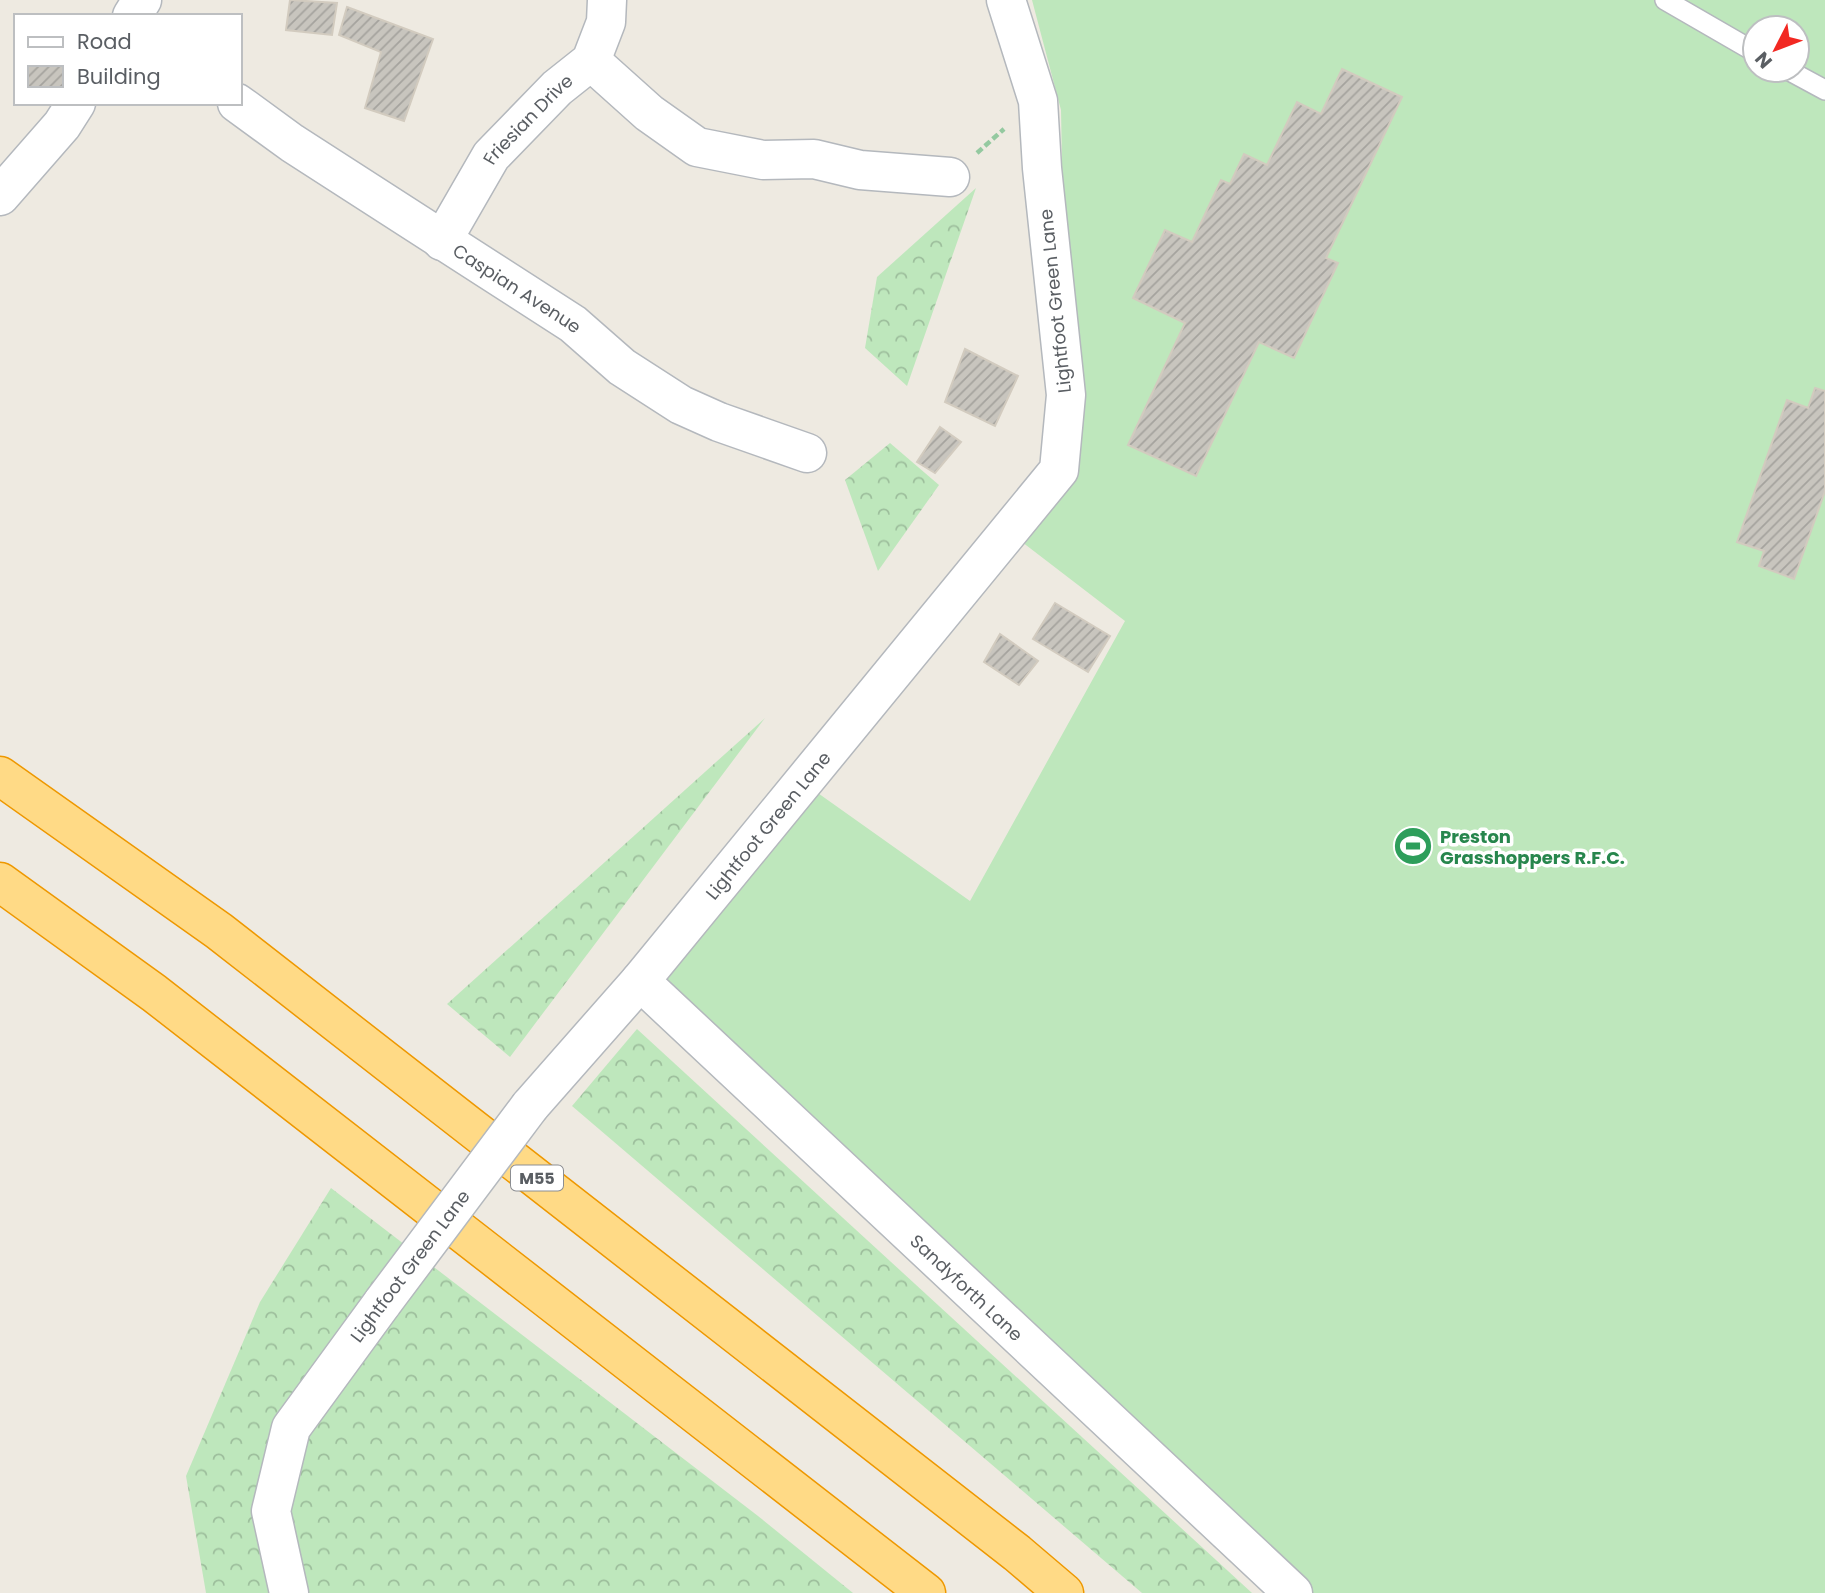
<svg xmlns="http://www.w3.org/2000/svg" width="1825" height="1593" font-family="Poppins,sans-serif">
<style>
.forest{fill:url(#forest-crowns)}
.pitch{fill:#bee7bc;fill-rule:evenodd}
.building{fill:url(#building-hatch);stroke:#d2cbbf;stroke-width:2}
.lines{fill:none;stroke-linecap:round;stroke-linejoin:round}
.lane-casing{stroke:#b4b8bd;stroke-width:22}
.street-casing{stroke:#b4b8bd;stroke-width:41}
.highway-casing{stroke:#ee9800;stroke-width:41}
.path{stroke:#94c9a0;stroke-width:4.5;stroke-dasharray:7 3.5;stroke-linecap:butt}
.lane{stroke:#fff;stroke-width:19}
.street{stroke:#fff;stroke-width:38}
.highway{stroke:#ffda86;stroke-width:38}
.street-bridge-casing{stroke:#b4b8bd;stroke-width:41;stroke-linecap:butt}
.street-bridge{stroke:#fff;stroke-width:38}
.labels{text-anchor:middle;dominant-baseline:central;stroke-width:7;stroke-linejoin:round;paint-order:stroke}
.shield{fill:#fff;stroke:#8c8e92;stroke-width:2}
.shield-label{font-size:16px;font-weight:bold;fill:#5a5e63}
.street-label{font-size:18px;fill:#5a5e63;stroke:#fff}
.leisure-label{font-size:18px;font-weight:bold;fill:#27864d;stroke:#fff;text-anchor:start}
</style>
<defs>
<pattern id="forest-crowns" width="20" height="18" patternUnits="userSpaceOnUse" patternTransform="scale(1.75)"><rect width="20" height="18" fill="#bee7bc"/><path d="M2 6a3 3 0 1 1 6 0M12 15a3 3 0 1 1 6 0" fill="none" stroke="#9dbe9c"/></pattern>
<pattern id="building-hatch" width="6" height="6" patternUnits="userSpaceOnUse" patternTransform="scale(1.75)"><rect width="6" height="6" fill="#c8c5be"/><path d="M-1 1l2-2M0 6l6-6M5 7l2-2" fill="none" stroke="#a5a39e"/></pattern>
</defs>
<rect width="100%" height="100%" fill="#eeeae1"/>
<g class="forest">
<polygon points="976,188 907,386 865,348 877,277"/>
<polygon points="890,443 939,485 878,571 845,480"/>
<polygon points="765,718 510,1057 447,1004"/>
<polygon points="637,1029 1252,1593 1142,1593 572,1106"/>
<polygon points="331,1188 758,1516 853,1593 206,1593 186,1476 260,1302"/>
</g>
<path class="pitch" d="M1032,0H1825V1593H1310L666,980L815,791L970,901L1125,621L1022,542L1068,475L1061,110ZM1755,28H1797V70H1755Z"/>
<g class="building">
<polygon points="290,0 337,3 332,35 286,30"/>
<polygon points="347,7 433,39 404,121 365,108 381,52 339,35"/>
<polygon points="1342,69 1402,97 1326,258 1338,263 1294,358 1259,342 1196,476 1128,445 1185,323 1133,298 1165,230 1192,242 1221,180 1230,184 1244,154 1267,165 1297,102 1321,114"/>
<polygon points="965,349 1018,376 995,426 945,402"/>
<polygon points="1815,388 1825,391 1825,491 1794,579 1759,566 1764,551 1737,542 1787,400 1808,408"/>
<polygon points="940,427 961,442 935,473 917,462"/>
<polygon points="1055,603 1110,636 1088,672 1033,639"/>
<polygon points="1000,634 1038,661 1019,685 984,662"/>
</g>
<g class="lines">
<g class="lane-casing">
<g id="lane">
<polyline points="1665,0 1755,52"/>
<polyline points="1788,70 1825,90"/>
</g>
</g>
<g class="street-casing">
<g id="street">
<polyline points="132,16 142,0"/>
<polyline points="591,61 649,113 697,147 763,160 814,159 860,170 950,177"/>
<path id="s1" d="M237,103L292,143L573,324L622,367L681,405L719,422L807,453"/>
<polyline points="0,196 62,125 76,103"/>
<path id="s2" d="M442,241L491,156L557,88L591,61L606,22L607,0"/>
<path id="s3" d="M640,981L1293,1593"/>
<path id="s4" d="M530,1106L640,981L1059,470L1066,395L1042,168L1038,101L1006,0"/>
<polyline points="289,1593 271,1511 291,1428 383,1302"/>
</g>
</g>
<g class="highway-casing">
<g id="highway">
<polyline points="0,776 219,931 1017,1553 1064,1593"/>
<polyline points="0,882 154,993 926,1593"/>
</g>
</g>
<polyline class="path" points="977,153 1004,129"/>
<use href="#lane" class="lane"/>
<use href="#street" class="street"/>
<use href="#highway" class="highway"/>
<g class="street-bridge-casing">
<polyline id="street-bridge" points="383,1302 530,1106"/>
</g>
<use href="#street-bridge" class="street-bridge"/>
</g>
<defs>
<g id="stadium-disc" transform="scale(2.0125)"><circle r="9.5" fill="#2e9e5b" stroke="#fff"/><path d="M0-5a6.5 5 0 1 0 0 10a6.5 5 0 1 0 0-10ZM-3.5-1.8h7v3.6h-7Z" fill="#fff"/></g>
</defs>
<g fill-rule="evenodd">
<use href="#stadium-disc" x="1413" y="846"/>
</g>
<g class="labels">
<rect class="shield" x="511" y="1165.5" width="52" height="25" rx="5"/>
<g class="shield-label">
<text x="537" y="1178">M55</text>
</g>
<g class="street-label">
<text stroke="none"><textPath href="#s2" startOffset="150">Friesian Drive</textPath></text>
<text stroke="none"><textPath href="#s1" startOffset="336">Caspian Avenue</textPath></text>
<text transform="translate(1055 301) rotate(-96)">Lightfoot Green Lane</text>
<text stroke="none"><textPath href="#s4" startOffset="368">Lightfoot Green Lane</textPath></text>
<text transform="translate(410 1266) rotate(-53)">Lightfoot Green Lane</text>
<text stroke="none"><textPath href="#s3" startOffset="448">Sandyforth Lane</textPath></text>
</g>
<g class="leisure-label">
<text x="1440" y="836">Preston<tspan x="1440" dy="21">Grasshoppers R.F.C.</tspan></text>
</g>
</g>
<rect x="14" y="14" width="228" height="91" fill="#ffffff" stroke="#bdbfc1" stroke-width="2"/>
<rect x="28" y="37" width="35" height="10" fill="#ffffff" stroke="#bdbfc1" stroke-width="2"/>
<text x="77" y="49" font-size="21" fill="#5a5e63">Road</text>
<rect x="28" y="66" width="35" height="21" fill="url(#building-hatch)" stroke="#bdbfc1" stroke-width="2"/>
<text x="77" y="84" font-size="21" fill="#5a5e63">Building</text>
<g transform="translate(1776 49) rotate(228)"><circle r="33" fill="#ffffff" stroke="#bdbfc1" stroke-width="2"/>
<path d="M0-5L12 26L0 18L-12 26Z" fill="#f22822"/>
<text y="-10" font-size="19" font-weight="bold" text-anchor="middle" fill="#5a5e63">N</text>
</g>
</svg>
